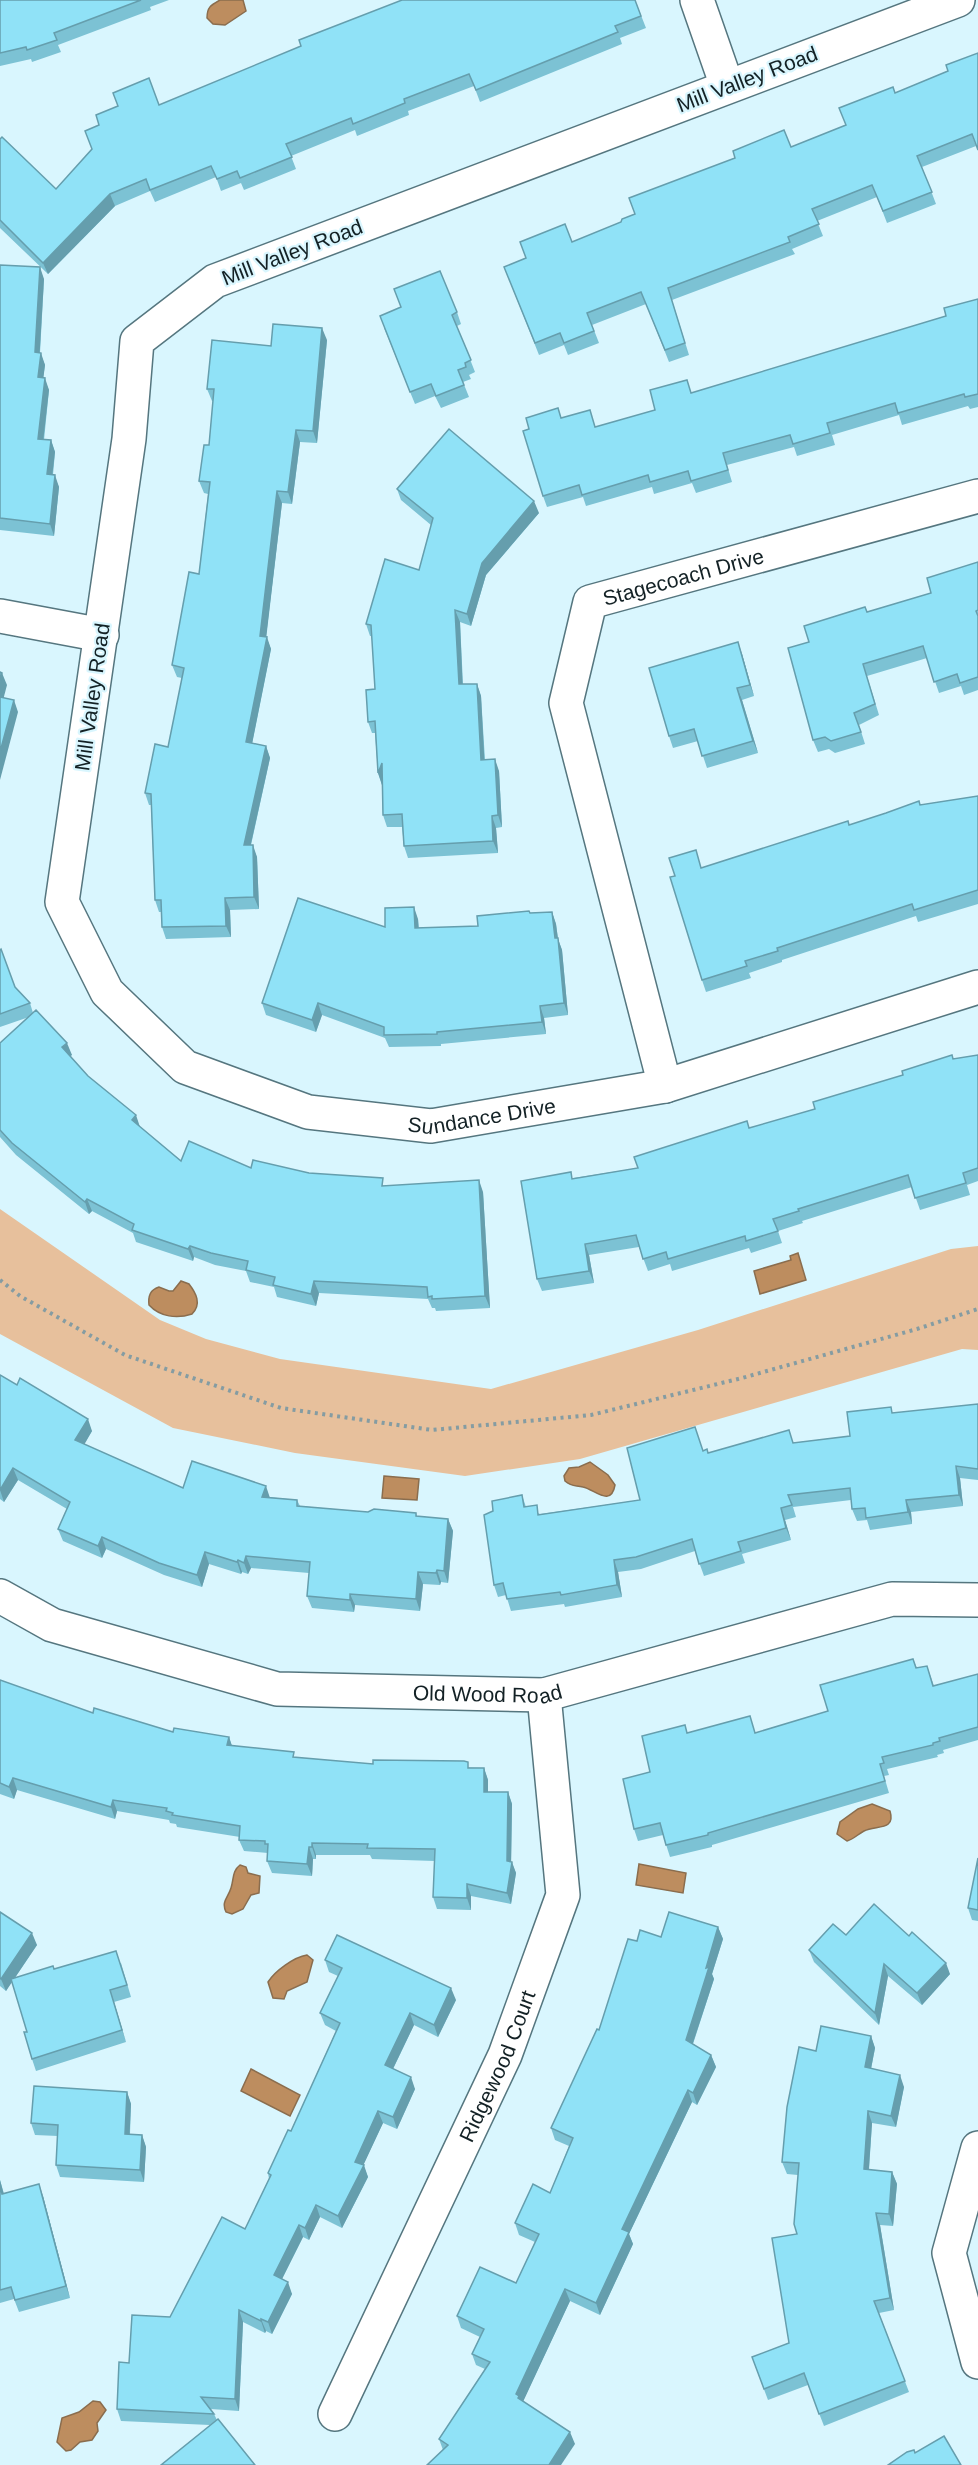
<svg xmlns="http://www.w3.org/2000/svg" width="978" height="2465" font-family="Arial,sans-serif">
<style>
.green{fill:#e7c09c}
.water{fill:#bd8d5f;stroke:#8a6d4e;stroke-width:1.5}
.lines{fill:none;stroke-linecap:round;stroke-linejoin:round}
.minor-casing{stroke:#55767f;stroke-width:36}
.path{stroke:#859ca2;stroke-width:4;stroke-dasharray:3 4.5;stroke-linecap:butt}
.minor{stroke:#fff;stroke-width:33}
.wall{fill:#7cc2d4}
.shaded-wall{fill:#659ead}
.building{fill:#90e2f7;stroke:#659ead;stroke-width:1.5}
.labels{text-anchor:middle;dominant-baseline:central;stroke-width:4.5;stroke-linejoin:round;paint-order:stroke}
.street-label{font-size:21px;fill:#132125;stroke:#d9f6fe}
</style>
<rect width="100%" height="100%" fill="#d9f6fe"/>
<polygon class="green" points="0,1209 160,1320 206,1339 280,1359 491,1389 698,1330 951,1249 978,1246 978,1350 962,1349 580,1459 465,1476 295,1453 173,1428 0,1334"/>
<g class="water">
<path d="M220,0H243L246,11L225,25L213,24L207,18C207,7 211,5 220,0Z"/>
<polygon points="798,1253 806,1280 760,1294 754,1271 791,1260 790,1256"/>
<path d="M181,1281L189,1284C196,1293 202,1304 192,1314C177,1319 160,1317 149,1305C148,1296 150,1290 159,1287L169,1291H173Z"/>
<path d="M590,1462L608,1475L615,1485C611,1508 594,1489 583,1487C575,1485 572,1487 565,1481L564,1476L569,1468L579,1467Z"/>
<polygon points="384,1476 419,1479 417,1500 382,1498"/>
<path d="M872,1804L890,1811C896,1831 876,1825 864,1831C858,1834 854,1839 847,1841L837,1834L840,1822L858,1809Z"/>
<polygon points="639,1864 686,1873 683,1893 636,1885"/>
<path d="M240,1865L246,1867L248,1873L260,1876L259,1893L251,1895L243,1909L232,1914L226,1912C221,1901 228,1898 231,1888C234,1879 232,1871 240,1865Z"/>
<path d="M307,1955L313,1960L307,1982L287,1991L284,1999L273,1998L268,1982C275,1971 294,1957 307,1955Z"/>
<polygon points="251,2069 300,2095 290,2116 241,2091"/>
<polygon points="93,2401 100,2402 106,2410 97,2423 98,2431 92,2440 80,2442 71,2450 66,2451 57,2442 62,2418 79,2412"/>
</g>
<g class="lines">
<g class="minor-casing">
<g id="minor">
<polyline points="697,0 727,86"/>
<path id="s1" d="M958,0L215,281L137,341L129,439L62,902L107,992L185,1067L308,1112L431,1126L665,1086L978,987"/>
<polyline points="0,616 102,635"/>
<path id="s2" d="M665,1086L566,703L590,602L978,496"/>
<path id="s3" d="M0,1596L52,1625L277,1689L544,1695L892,1599L978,1600"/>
<polyline points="978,2148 949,2253 978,2362"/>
<path id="s4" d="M335,2414L505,2055L563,1895L544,1695"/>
</g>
</g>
<polyline class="path" points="0,1280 20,1296 125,1355 281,1408 432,1430 591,1415 742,1378 917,1329 978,1309"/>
<use href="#minor" class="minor"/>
</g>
<g class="wall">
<polygon points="0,0 169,0 150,7 151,10 58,45 61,52 32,62 31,59 0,66"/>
<polygon points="635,0 646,28 620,38 622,44 480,102 474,86 408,111 409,115 357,136 355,130 291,156 296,169 244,190 241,183 221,191 216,177 155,202 150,191 115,206 48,274 0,228 0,139 56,189 159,105"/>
<polygon points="948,71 976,146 922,167 936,204 887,223 877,197 817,221 823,236 792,249 795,254 672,300 689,355 669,362 646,304 592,325 599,343 568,355 564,345 539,355 504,267 526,258 520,242 572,242 621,222 635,214 629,198 791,147 846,125 895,93"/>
<polygon points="0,265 44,279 40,353 45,365 43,378 49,390 44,440 51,440 55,452 53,475 59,487 54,536 0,530"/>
<polygon points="978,299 978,407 970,409 968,406 902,425 899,415 832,435 835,445 797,456 794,447 727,465 732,482 696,493 692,483 654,494 652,487 586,506 583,497 547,507 543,496 529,429 558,408 561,418 596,427 655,410 692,393 946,316"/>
<polygon points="457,312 461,324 457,326 475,372 469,375 471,379 463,382 469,397 441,408 435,396 415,404 384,328"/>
<polygon points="327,340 317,443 300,442 292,504 282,503 266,637 271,649 252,744 266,746 270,758 251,845 257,857 259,909 230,910 231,937 166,939 162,927 162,912 159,912 155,900 151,805 149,805 145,793 168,747 182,678 177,677 172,665 199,574 208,494 204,493 199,481 209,445 213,401 212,401 207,389 271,346"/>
<polygon points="397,489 539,513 486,575 471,626 460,622 463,684 477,684 481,696 485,760 499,771 502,827 496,828 498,853 408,858 404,846 402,827 387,827 383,815 382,785 378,773 375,733 372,733 368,722 375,689 372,636 370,636 366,624 419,570 431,525 401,500"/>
<polygon points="978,562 978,690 964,695 961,686 939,693 927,658 867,676 879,715 859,725 865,744 835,753 829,749 818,752 813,740 809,642 867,612 931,593"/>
<polygon points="742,654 754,696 742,700 758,753 707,768 698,741 673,748 669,736"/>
<polygon points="978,796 978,904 918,922 916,916 782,960 782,962 749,973 751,978 706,992 702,980 675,876 920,805"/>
<polygon points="552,912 556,924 558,939 562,950 568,1015 544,1018 546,1034 441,1044 441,1046 389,1047 385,1038 322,1015 316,1032 266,1015 262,1003 385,927 418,919 419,928 478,926 530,913"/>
<polygon points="0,950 15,987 30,1003 33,1013 72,1055 70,1056 88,1076 140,1127 181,1161 309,1173 386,1186 483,1192 490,1308 436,1311 435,1308 432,1308 428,1299 319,1293 316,1306 277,1297 274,1287 250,1282 246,1271 215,1265 194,1257 193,1261 136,1242 133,1233 92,1211 89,1214 16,1155 0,1137 0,1043 29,1017 0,1027"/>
<polygon points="978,1055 978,1181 967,1185 970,1195 920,1210 912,1187 802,1221 803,1223 778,1231 782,1243 751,1253 749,1248 672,1271 670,1264 648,1271 639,1247 589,1255 594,1283 542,1291 537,1279 573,1178 638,1168 749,1128 815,1109 903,1075 953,1059"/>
<polygon points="0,1375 92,1431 84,1444 183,1488 297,1500 300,1506 368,1512 416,1513 417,1516 448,1519 453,1531 448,1583 441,1582 440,1585 423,1584 420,1611 355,1605 354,1612 312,1608 307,1596 309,1573 251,1568 248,1574 242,1572 241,1574 209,1564 202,1587 164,1575 106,1549 102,1558 63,1541 58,1529 67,1509 18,1480 4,1502 0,1499"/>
<polygon points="978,1404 978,1480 960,1478 963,1506 911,1512 912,1524 870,1530 867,1520 857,1521 852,1509 851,1500 793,1507 796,1517 785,1520 791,1540 742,1554 745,1563 704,1576 695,1551 641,1569 618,1572 622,1597 565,1607 564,1604 511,1611 506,1595 498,1597 494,1585 493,1511 522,1495 526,1507 540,1514 640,1500 703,1451 708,1453 850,1436 893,1413"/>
<polygon points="913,1659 917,1668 927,1666 934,1686 978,1674 978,1740 943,1750 944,1753 937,1755 938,1757 887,1769 889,1775 884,1776 889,1793 712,1845 712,1847 670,1857 663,1835 638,1841 634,1829 650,1772 688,1732 755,1733 828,1711"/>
<polygon points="0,1680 93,1713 173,1732 229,1737 232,1746 296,1758 373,1764 484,1768 488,1780 488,1792 508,1792 512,1804 511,1861 516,1873 511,1904 471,1896 471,1910 437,1909 433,1897 435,1861 372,1859 370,1855 316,1855 316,1859 313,1859 312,1876 272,1873 267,1861 268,1853 244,1851 239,1840 240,1837 177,1827 176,1824 170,1823 169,1820 117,1811 115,1819 17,1790 14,1799 0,1794"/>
<polygon points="978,1858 978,1921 972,1920 968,1908"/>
<polygon points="0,1912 37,1945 14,1979 55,1969 121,1963 131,1997 114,2002 126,2042 36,2071 32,2059 27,2032 12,1981 6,1991 0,1986"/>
<polygon points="718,1927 723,1939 712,1974 714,1979 693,2044 711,2055 716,2067 697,2105 692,2102 629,2234 633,2244 600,2315 570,2301 523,2401 575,2444 443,2450 439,2439 485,2369 476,2365 472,2354 480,2337 461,2328 457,2316 516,2283 535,2242 519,2235 515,2223 550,2193 569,2146 555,2140 551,2128 599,2030 637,1941"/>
<polygon points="846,1935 950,1974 922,2005 888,1976 879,2025 814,1962 809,1950"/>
<polygon points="325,1960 456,2000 438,2037 414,2025 393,2069 415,2089 397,2129 383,2123 363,2165 368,2177 342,2228 320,2217 309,2240 303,2237 282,2279 292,2294 272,2334 266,2331 265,2333 243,2322 239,2411 211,2409 214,2414 217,2420 210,2425 121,2421 117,2409 129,2363 170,2317 245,2229 269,2179 268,2173 291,2131 336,2031 325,2025 320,2013 338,1976 329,1972"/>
<polygon points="871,2036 875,2048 871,2069 904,2087 896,2127 872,2123 869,2170 892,2172 897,2184 893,2226 880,2225 894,2310 879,2313 909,2392 824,2426 808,2385 768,2400 752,2357 789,2343 797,2234 798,2175 787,2174 782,2162 816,2051"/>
<polygon points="127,2092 131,2104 130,2134 142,2135 146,2147 144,2182 60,2177 56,2165 58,2136 35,2135 31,2123"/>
<polygon points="0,2180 4,2194 43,2196 70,2298 19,2312 14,2299 0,2303"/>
</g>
<g class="shaded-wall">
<polygon points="110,194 115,206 48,274 43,263"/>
<polygon points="40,267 44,279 39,364 35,352"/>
<polygon points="322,328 327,340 317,443 313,431"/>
<polygon points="41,353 45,365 42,389 38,377"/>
<polygon points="45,378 49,390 42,451 38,439"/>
<polygon points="296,430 300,442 292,504 288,492"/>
<polygon points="51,440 55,452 51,486 47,474"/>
<polygon points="55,475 59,487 54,536 50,524"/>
<polygon points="277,491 282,503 265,648 260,636"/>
<polygon points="534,501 539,513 486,575 471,626 467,614 482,563"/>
<polygon points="455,610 460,622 463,696 459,684"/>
<polygon points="267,637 271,649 250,754 246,742"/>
<polygon points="738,642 742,654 754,696 750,685"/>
<polygon points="2,673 7,685 1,708 0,705 0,682"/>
<polygon points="477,684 481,696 485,772 481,760"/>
<polygon points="737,688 742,700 758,753 753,741"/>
<polygon points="14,700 18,712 0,780 0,752"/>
<polygon points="266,746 270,758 248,857 244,845"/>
<polygon points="495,759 499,771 502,827 498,815"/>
<polygon points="382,763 382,785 378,773"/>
<polygon points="492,816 496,828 498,853 493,841"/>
<polygon points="253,845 257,857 259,909 254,897"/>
<polygon points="225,898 230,910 231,937 226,926"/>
<polygon points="414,907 418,919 419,940 415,928"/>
<polygon points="552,912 556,924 558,939 562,950 568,1015 564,1003"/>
<polygon points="318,1003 322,1015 316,1032 312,1020"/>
<polygon points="540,1006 544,1018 546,1034 542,1022"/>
<polygon points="67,1043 72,1055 66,1059 62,1047"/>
<polygon points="136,1115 140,1127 132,1120"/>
<polygon points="479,1180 483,1192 490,1308 485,1296"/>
<polygon points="87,1199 92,1211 89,1214 85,1202"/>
<polygon points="585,1244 589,1255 594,1283 589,1271"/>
<polygon points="190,1246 194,1257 193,1261 188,1249"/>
<polygon points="314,1281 319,1293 316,1306 311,1294"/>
<polygon points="88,1419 92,1431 80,1452 75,1440"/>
<polygon points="956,1466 960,1478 963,1506 959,1495"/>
<polygon points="13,1468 18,1480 4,1502 0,1490"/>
<polygon points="266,1486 270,1498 262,1497"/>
<polygon points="906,1500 911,1512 912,1524 908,1512"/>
<polygon points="781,1508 785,1520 791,1540 786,1528"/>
<polygon points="448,1519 453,1531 448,1583 444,1571"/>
<polygon points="102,1537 106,1549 102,1558 98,1546"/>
<polygon points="205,1552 209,1564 202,1587 197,1575"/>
<polygon points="246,1556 251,1568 248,1574 244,1563"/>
<polygon points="238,1560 242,1572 241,1574 237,1562"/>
<polygon points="614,1560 618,1572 622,1597 617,1585"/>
<polygon points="437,1570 441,1582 440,1585 436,1573"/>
<polygon points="418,1572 423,1584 420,1611 416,1599"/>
<polygon points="350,1594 355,1605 354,1612 350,1600"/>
<polygon points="229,1737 233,1749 227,1745"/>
<polygon points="484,1768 488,1780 488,1803 484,1792"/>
<polygon points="13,1778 17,1790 14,1799 9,1787"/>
<polygon points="508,1792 512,1804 511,1870 512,1862 516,1873 511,1904 507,1893 507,1861"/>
<polygon points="113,1800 117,1811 115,1819 111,1807"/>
<polygon points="312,1843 316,1855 316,1859 312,1847"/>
<polygon points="309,1847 313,1859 312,1876 307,1864"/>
<polygon points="467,1884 471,1896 471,1910 467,1898"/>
<polygon points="718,1927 723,1939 712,1974 714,1979 690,2052 686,2040 706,1968"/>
<polygon points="32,1933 37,1945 6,1991 1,1979"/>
<polygon points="946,1963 950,1974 922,2005 917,1993"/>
<polygon points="884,1964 888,1976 879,2025 875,2013"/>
<polygon points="451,1988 456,2000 438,2037 434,2025"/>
<polygon points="110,1990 114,2002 126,2042 122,2030"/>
<polygon points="410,2013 414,2025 389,2077 385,2065"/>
<polygon points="871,2036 875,2048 869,2079 865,2067"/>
<polygon points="711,2055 716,2067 697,2105 693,2093"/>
<polygon points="900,2075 904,2087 896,2127 891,2116"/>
<polygon points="411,2077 415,2089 397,2129 393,2117"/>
<polygon points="688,2090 692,2102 629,2234 633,2244 600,2315 596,2303 622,2229"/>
<polygon points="127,2092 131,2104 129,2146 125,2134"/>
<polygon points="378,2111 383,2123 363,2166 364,2165 368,2177 342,2228 338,2216 355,2162"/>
<polygon points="868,2111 872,2123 868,2181 864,2169"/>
<polygon points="142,2135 146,2147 144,2182 140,2170"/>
<polygon points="892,2172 897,2184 893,2226 889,2214"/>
<polygon points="0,2180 7,2206 2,2194 0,2185"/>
<polygon points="39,2184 43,2196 70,2298 66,2286"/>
<polygon points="316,2205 320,2217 309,2240 305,2228"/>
<polygon points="876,2213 880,2225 894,2310 890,2298"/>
<polygon points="299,2225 303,2237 278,2287 274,2275"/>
<polygon points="288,2282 292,2294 272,2334 268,2322"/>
<polygon points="565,2289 570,2301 522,2404 523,2408 516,2394"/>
<polygon points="239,2310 243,2322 239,2411 235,2399"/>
<polygon points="261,2319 266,2331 265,2333 261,2321"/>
<polygon points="570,2432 575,2444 561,2465 549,2465"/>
</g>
<g class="building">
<polygon points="0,0 141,0 54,33 57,40 27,50 26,47 0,53"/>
<polygon points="402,0 635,0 641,16 615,26 618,32 476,90 469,74 404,99 405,103 353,124 351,118 286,144 292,157 240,178 237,171 217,179 211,166 150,190 146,179 110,194 43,263 0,220 0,139 2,137 56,189 92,149 85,131 99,125 96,115 118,106 113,93 149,78 159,105 301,46 299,40"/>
<polygon points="978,53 978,150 972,134 917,156 932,192 883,211 872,185 812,209 819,224 788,237 790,242 668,288 685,343 665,350 641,292 587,313 594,331 564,343 560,333 535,343 504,267 526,258 520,242 565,224 572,242 621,222 622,219 635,214 629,198 735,158 733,151 784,130 791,147 846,125 839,108 893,87 895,93 948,71 946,65"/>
<polygon points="0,265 40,267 35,352 41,353 38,377 45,378 38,439 51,440 47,474 55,475 50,524 0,518"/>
<polygon points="440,271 457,312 452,315 471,360 465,363 466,367 458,370 464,385 436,396 431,384 410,392 380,316 401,307 394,289"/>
<polygon points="978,299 978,394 965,397 964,394 898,413 895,403 827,423 830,433 793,444 790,435 723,453 728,470 691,481 688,471 650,482 648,475 582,495 579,485 543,496 523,431 529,429 526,418 558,408 561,418 590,410 595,427 655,410 650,390 687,380 691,393 946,316 944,308"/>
<polygon points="273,324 322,328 313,431 296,430 288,492 277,491 260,636 267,637 246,742 266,746 244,845 253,845 254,897 225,898 226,926 162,927 161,900 155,900 151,794 145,793 155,744 168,747 184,668 172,665 189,572 199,574 210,482 199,481 204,445 209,445 214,389 207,389 212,340 271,346"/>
<polygon points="449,429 534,501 482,563 467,614 455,610 459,684 477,684 481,760 495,759 498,815 492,816 493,841 404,846 402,814 383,815 382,763 378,773 375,721 368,722 366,690 375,689 371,625 366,624 385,559 419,570 433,518 397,489"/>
<polygon points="978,562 978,610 976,611 978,616 978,677 960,683 957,674 934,682 923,646 863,664 875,704 854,713 861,732 831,741 825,737 813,740 788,648 809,642 804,626 865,607 867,612 931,593 927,578"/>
<polygon points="738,642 750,685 737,688 753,741 702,756 694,729 669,736 649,668"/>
<polygon points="0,672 2,673 0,682"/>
<polygon points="0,697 14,700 0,752"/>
<polygon points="978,796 978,890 914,910 912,904 777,948 778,951 745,961 747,966 702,980 670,877 675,876 669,858 696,850 701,868 848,821 849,825 886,813 919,801 920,805"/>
<polygon points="298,898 385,927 385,908 414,907 415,928 478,926 477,916 529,911 530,913 552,912 555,938 558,938 564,1003 540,1006 542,1022 437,1032 437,1034 384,1035 384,1027 318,1003 312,1020 262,1003"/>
<polygon points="1,949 15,987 30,1003 0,1014 0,950"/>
<polygon points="36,1010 67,1043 62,1047 88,1076 136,1115 132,1120 181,1161 189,1141 251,1168 253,1160 309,1173 383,1178 382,1186 479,1180 485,1296 432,1299 432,1296 428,1297 427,1287 314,1281 311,1294 273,1285 275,1277 246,1270 248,1261 211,1253 190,1246 188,1249 132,1230 134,1224 87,1199 85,1202 12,1143 0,1130 0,1043"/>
<polygon points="952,1055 953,1059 978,1055 978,1168 963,1173 966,1183 915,1198 908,1175 798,1209 799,1211 773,1219 778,1231 746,1241 745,1236 668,1259 666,1252 643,1259 636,1235 585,1244 589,1271 537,1279 521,1181 571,1172 572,1179 638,1168 634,1157 747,1121 749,1128 815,1109 813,1102 903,1075 902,1071"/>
<polygon points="0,1375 17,1385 20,1378 88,1419 75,1440 183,1488 192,1461 266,1486 262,1497 297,1500 297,1506 368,1512 374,1509 416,1513 416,1516 448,1519 444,1571 437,1570 436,1573 418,1572 416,1599 350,1594 350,1600 307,1596 310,1562 246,1556 244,1563 238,1560 237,1562 205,1552 197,1575 159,1563 102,1537 98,1546 58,1529 70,1502 13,1468 0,1490"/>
<polygon points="978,1404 978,1469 956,1466 959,1495 906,1500 908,1512 866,1518 865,1508 852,1509 850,1488 788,1495 792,1505 781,1508 786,1528 738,1542 741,1551 699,1564 692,1539 636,1557 614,1560 617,1585 561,1595 560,1592 507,1599 503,1583 494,1585 484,1515 493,1511 492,1501 522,1495 524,1507 537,1505 538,1515 640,1500 627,1448 695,1427 703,1451 707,1449 708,1453 789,1430 793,1443 850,1436 847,1412 891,1407 892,1413"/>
<polygon points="913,1659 916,1668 927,1666 933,1686 978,1674 978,1727 939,1738 940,1741 933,1743 933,1745 882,1757 884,1763 880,1764 885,1781 708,1833 708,1835 666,1845 660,1823 634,1829 623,1779 650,1772 642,1736 685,1725 687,1733 750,1716 755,1733 828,1711 820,1685"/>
<polygon points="0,1680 93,1713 94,1708 173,1732 174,1728 229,1737 227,1745 294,1752 293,1757 373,1764 373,1760 464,1761 468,1762 468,1768 484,1768 484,1792 508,1792 507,1861 512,1862 507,1893 467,1884 467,1898 433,1897 435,1849 367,1848 368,1844 312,1843 312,1847 309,1847 307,1864 267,1861 268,1844 265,1844 265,1841 239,1840 240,1826 172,1815 173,1813 166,1811 167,1808 113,1800 111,1807 13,1778 9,1787 0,1783"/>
<polygon points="978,1858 978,1910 968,1908"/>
<polygon points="874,1904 909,1936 912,1932 946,1963 917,1993 884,1964 875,2013 809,1950 833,1924 846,1935"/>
<polygon points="0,1912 32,1933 1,1979 0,1978"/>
<polygon points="669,1912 718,1927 706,1968 709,1967 686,2040 711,2055 693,2093 688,2090 622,2229 629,2232 596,2303 565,2289 516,2394 519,2396 518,2398 570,2432 549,2465 427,2465 448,2445 439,2439 490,2362 472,2354 484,2329 457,2316 480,2267 516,2283 539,2234 515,2223 533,2184 550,2193 573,2138 551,2128 597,2029 599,2030 628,1939 637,1941 640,1930 661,1937"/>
<polygon points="337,1935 451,1988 434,2025 410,2013 385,2065 411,2077 393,2117 378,2111 355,2162 364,2165 338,2216 316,2205 305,2228 299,2225 274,2275 288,2282 268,2322 261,2319 261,2321 239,2310 235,2399 201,2397 214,2414 117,2409 119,2362 129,2363 132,2315 170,2317 222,2217 245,2229 271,2175 268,2173 288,2130 291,2131 340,2023 320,2013 342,1968 325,1960"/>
<polygon points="116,1951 127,1985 110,1990 122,2030 32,2059 24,2032 27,2032 11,1979 53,1966 54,1969"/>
<polygon points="821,2026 871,2036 865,2067 900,2075 891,2116 868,2111 864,2169 892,2172 889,2214 876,2213 890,2298 874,2301 905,2381 819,2414 804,2373 764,2389 752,2357 789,2343 772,2238 797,2234 794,2224 799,2163 782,2162 787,2107 799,2047 816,2051"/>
<polygon points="34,2086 127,2092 125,2134 142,2135 140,2170 56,2165 58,2125 31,2123"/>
<polygon points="39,2184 66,2286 15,2300 11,2287 0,2290 0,2185 2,2194"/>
<polygon points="218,2419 255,2465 161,2465"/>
<polygon points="944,2436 961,2465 888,2465 907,2452 914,2450 915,2453"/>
</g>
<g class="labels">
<g class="street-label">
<text transform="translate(747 79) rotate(-21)">Mill Valley Road</text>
<text transform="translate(292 252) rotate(-21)">Mill Valley Road</text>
<text stroke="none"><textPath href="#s2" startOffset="596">Stagecoach Drive</textPath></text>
<text transform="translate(92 697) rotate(-82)">Mill Valley Road</text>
<text stroke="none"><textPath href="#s1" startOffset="1974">Sundance Drive</textPath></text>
<text stroke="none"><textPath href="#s3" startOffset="504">Old Wood Road</textPath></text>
<text stroke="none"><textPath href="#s4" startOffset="384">Ridgewood Court</textPath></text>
</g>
</g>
</svg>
